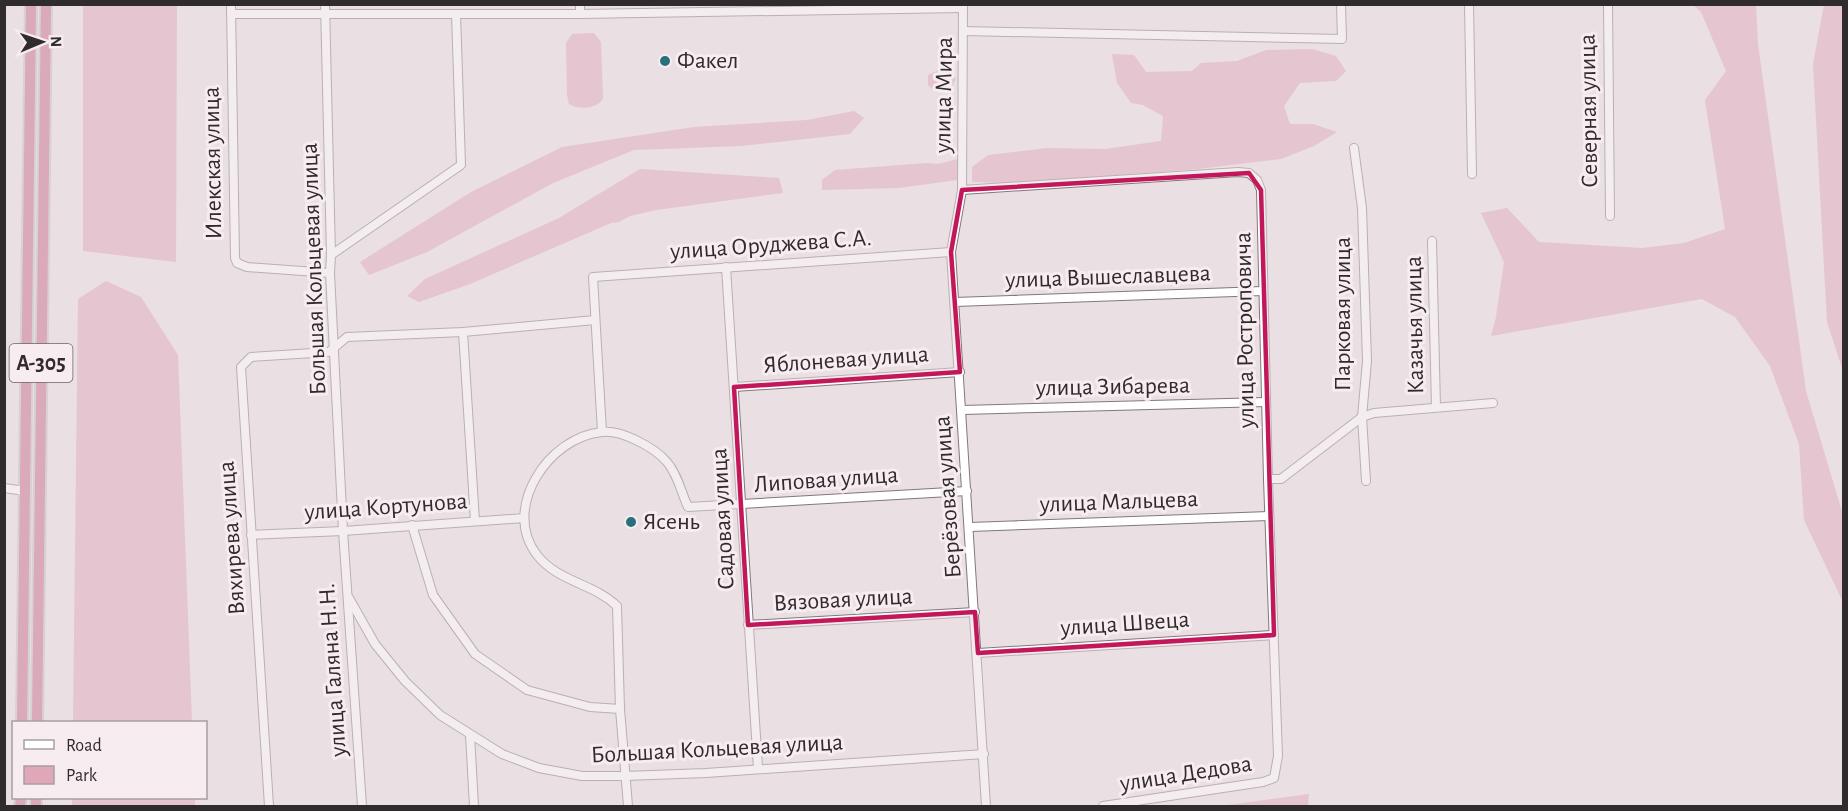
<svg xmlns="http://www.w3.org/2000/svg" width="1848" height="811" font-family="'Alegreya Sans',sans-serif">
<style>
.green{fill:#dfa7b8}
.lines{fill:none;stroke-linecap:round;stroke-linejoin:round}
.minor-casing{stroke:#82787b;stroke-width:10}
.highway-casing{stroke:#c1c0c0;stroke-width:14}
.minor{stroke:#fff;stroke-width:8}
.highway{stroke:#c8688a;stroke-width:10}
.marked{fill:none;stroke:#c2185b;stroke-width:4.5;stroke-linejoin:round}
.poi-dot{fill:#28717b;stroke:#f7ecef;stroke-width:2}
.labels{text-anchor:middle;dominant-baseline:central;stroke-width:6;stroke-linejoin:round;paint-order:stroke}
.shield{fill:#f7ecef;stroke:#6c6667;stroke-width:1.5}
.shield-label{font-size:22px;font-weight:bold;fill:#302c2d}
.poi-label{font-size:24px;fill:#302c2d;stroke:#f7ecef;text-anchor:start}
.street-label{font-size:24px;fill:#302c2d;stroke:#f7ecef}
</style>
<rect width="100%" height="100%" fill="#eadfe2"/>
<g class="green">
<polygon points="83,5 177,5 176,262 83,251"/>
<polygon points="1693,5 1756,5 1758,44 1806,391 1843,515 1843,602 1804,520 1799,444 1770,366 1735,317 1702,299 1491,336 1496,317 1504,262 1481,213 1507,208 1539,242 1642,248 1684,243 1725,229 1705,100 1726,71 1701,12"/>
<polygon points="1824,5 1843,5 1843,371 1827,322 1813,64"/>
<path d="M594,33L601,42L603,98C599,109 578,110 569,104L567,95L566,43L572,34Z"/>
<polygon points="1312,49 1336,56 1346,71 1336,81 1300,83 1284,106 1290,124 1313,124 1337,132 1314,146 1281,159 1198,169 1011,183 972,182 972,167 988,155 1047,148 1105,149 1161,141 1163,116 1143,105 1131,103 1117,83 1112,54 1134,55 1146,72 1192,71 1201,63 1237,61 1266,50"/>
<polygon points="947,66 956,79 951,88 936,92 928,85 928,75"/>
<polygon points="854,111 864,118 850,134 741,146 634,150 553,183 427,252 369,275 360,262 471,192 562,147 694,127 807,120"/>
<polygon points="958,159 957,180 899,188 822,190 822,180 835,170 927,163 938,164"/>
<polygon points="640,169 779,178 783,193 656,210 630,216 619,222 611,223 470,284 419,302 407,296 425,279 559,218"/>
<polygon points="106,281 141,297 178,355 192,722 73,722 78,299"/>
<polygon points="1309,794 1308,806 1220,806"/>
<rect x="72" y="798" width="123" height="8"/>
</g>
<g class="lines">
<g class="minor-casing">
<g id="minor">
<polyline points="231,4 235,258 237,263 247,267 330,273"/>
<polyline points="325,4 331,255 330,273 343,531 362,806"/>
<polyline points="580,4 580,14"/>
<polyline points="963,4 962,190 951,252 986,806"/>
<polyline points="1469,4 1472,174"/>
<polyline points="1608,4 1610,216"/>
<polyline points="231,14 580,14 963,8"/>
<polyline points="964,31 1342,39 1341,4"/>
<polyline points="1354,148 1362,208 1367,361 1362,417 1366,481"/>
<polyline points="962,190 1238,172 1249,173 1257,180 1261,190 1268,479 1278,756 1274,778 1263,782 1103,806"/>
<polyline points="1432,241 1436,407"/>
<polyline points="331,255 461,165 456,14"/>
<polyline points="726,267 758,768"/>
<polyline points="955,302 1263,291"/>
<polyline points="463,332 475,521"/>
<polyline points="734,387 960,372"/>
<polyline points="962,410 1266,402"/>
<polyline points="602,432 593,277 951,252"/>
<polyline points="1268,479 1281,479 1362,417 1374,413 1493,403"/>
<polyline points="4,488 25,491"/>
<polyline points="412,525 433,595 475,654 527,690 590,707 620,709"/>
<polyline points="970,527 1269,516"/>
<polyline points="251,535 343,531 524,518"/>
<polyline points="349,598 375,644 405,681 440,715 502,754 539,768 582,776 625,776 706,773 984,754"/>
<polyline points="748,625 975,612"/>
<polyline points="978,653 1274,635"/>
<polyline points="470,735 474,806"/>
<polyline points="269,806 241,367 251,357 329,352 347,337 463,332 595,320"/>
<path d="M628,806L620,709L617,606C593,583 558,582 537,555C501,509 548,437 602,432C622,430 654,447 667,462C678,475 681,492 688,507L967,491"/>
</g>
</g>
<g class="highway-casing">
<g id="highway">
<polyline points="22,722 31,4"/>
<polyline points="37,722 46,4"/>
<polyline points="20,806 21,798"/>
<polyline points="36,806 36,798"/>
</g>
</g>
<use href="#minor" class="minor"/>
<use href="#highway" class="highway"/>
</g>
<path d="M0 0H1848V811H0ZM1249,173L1261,190L1274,635L978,653L975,612L748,625L734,387L960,372L951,252L962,190Z" fill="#eadfe2" fill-opacity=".55" fill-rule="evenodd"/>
<path class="marked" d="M1249,173L1261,190L1274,635L978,653L975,612L748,625L734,387L960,372L951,252L962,190Z"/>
<g class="poi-dot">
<circle cx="665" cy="61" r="6"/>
<circle cx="631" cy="522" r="6"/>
</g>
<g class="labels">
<rect class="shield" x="9.5" y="344" width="63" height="38" rx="4.5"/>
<g class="shield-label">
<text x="41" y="363">А-305</text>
</g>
<g class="poi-label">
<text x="677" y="61">Факел</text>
<text x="643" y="522">Ясень</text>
</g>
<g class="street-label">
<text transform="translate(944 95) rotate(-89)">улица Мира</text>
<text transform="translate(1589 111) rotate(-91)">Северная улица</text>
<text transform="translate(213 163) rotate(-91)">Илекская улица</text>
<text transform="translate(771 245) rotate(-4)">улица Оруджева С.А.</text>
<text transform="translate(314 269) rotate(-92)">Большая Кольцевая улица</text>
<text transform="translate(1108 277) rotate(-2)">улица Вышеславцева</text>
<text transform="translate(1343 314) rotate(-90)">Парковая улица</text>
<text transform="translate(1415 325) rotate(-91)">Казачья улица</text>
<text transform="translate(1245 330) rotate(-91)">улица Ростроповича</text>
<text transform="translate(846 360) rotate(-4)">Яблоневая улица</text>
<text transform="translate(1113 387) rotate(-1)">улица Зибарева</text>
<text transform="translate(826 480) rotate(-4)">Липовая улица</text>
<text transform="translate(948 497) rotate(-94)">Берёзовая улица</text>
<text transform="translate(1119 502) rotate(-2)">улица Мальцева</text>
<text transform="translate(386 507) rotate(-4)">улица Кортунова</text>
<text transform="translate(723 519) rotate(-93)">Садовая улица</text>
<text transform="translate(232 538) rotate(-94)">Вяхирева улица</text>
<text transform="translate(843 600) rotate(-3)">Вязовая улица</text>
<text transform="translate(1125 624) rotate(-4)">улица Швеца</text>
<text transform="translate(333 670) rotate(-94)">улица Галяна Н.Н.</text>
<text transform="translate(717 749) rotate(-3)">Большая Кольцевая улица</text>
<text transform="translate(1186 774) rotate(-9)">улица Дедова</text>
</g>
</g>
<rect width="1848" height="811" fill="none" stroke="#302c2d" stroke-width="12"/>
<rect x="12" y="721" width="195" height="78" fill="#f7ecef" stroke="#a79fa1" stroke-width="1.5"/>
<rect x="24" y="740" width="30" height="9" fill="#ffffff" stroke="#a79fa1" stroke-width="1.5"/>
<text x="66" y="751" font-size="18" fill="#302c2d">Road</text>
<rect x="24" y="766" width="30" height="18" fill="#dfa7b8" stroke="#a79fa1" stroke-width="1.5"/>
<text x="66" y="781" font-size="18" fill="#302c2d">Park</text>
<g transform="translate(42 42) rotate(88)" stroke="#f7ecef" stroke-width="4.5" paint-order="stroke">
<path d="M0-4.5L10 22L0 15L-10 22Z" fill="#302c2d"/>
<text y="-9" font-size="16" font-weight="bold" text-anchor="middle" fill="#302c2d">N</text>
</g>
</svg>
